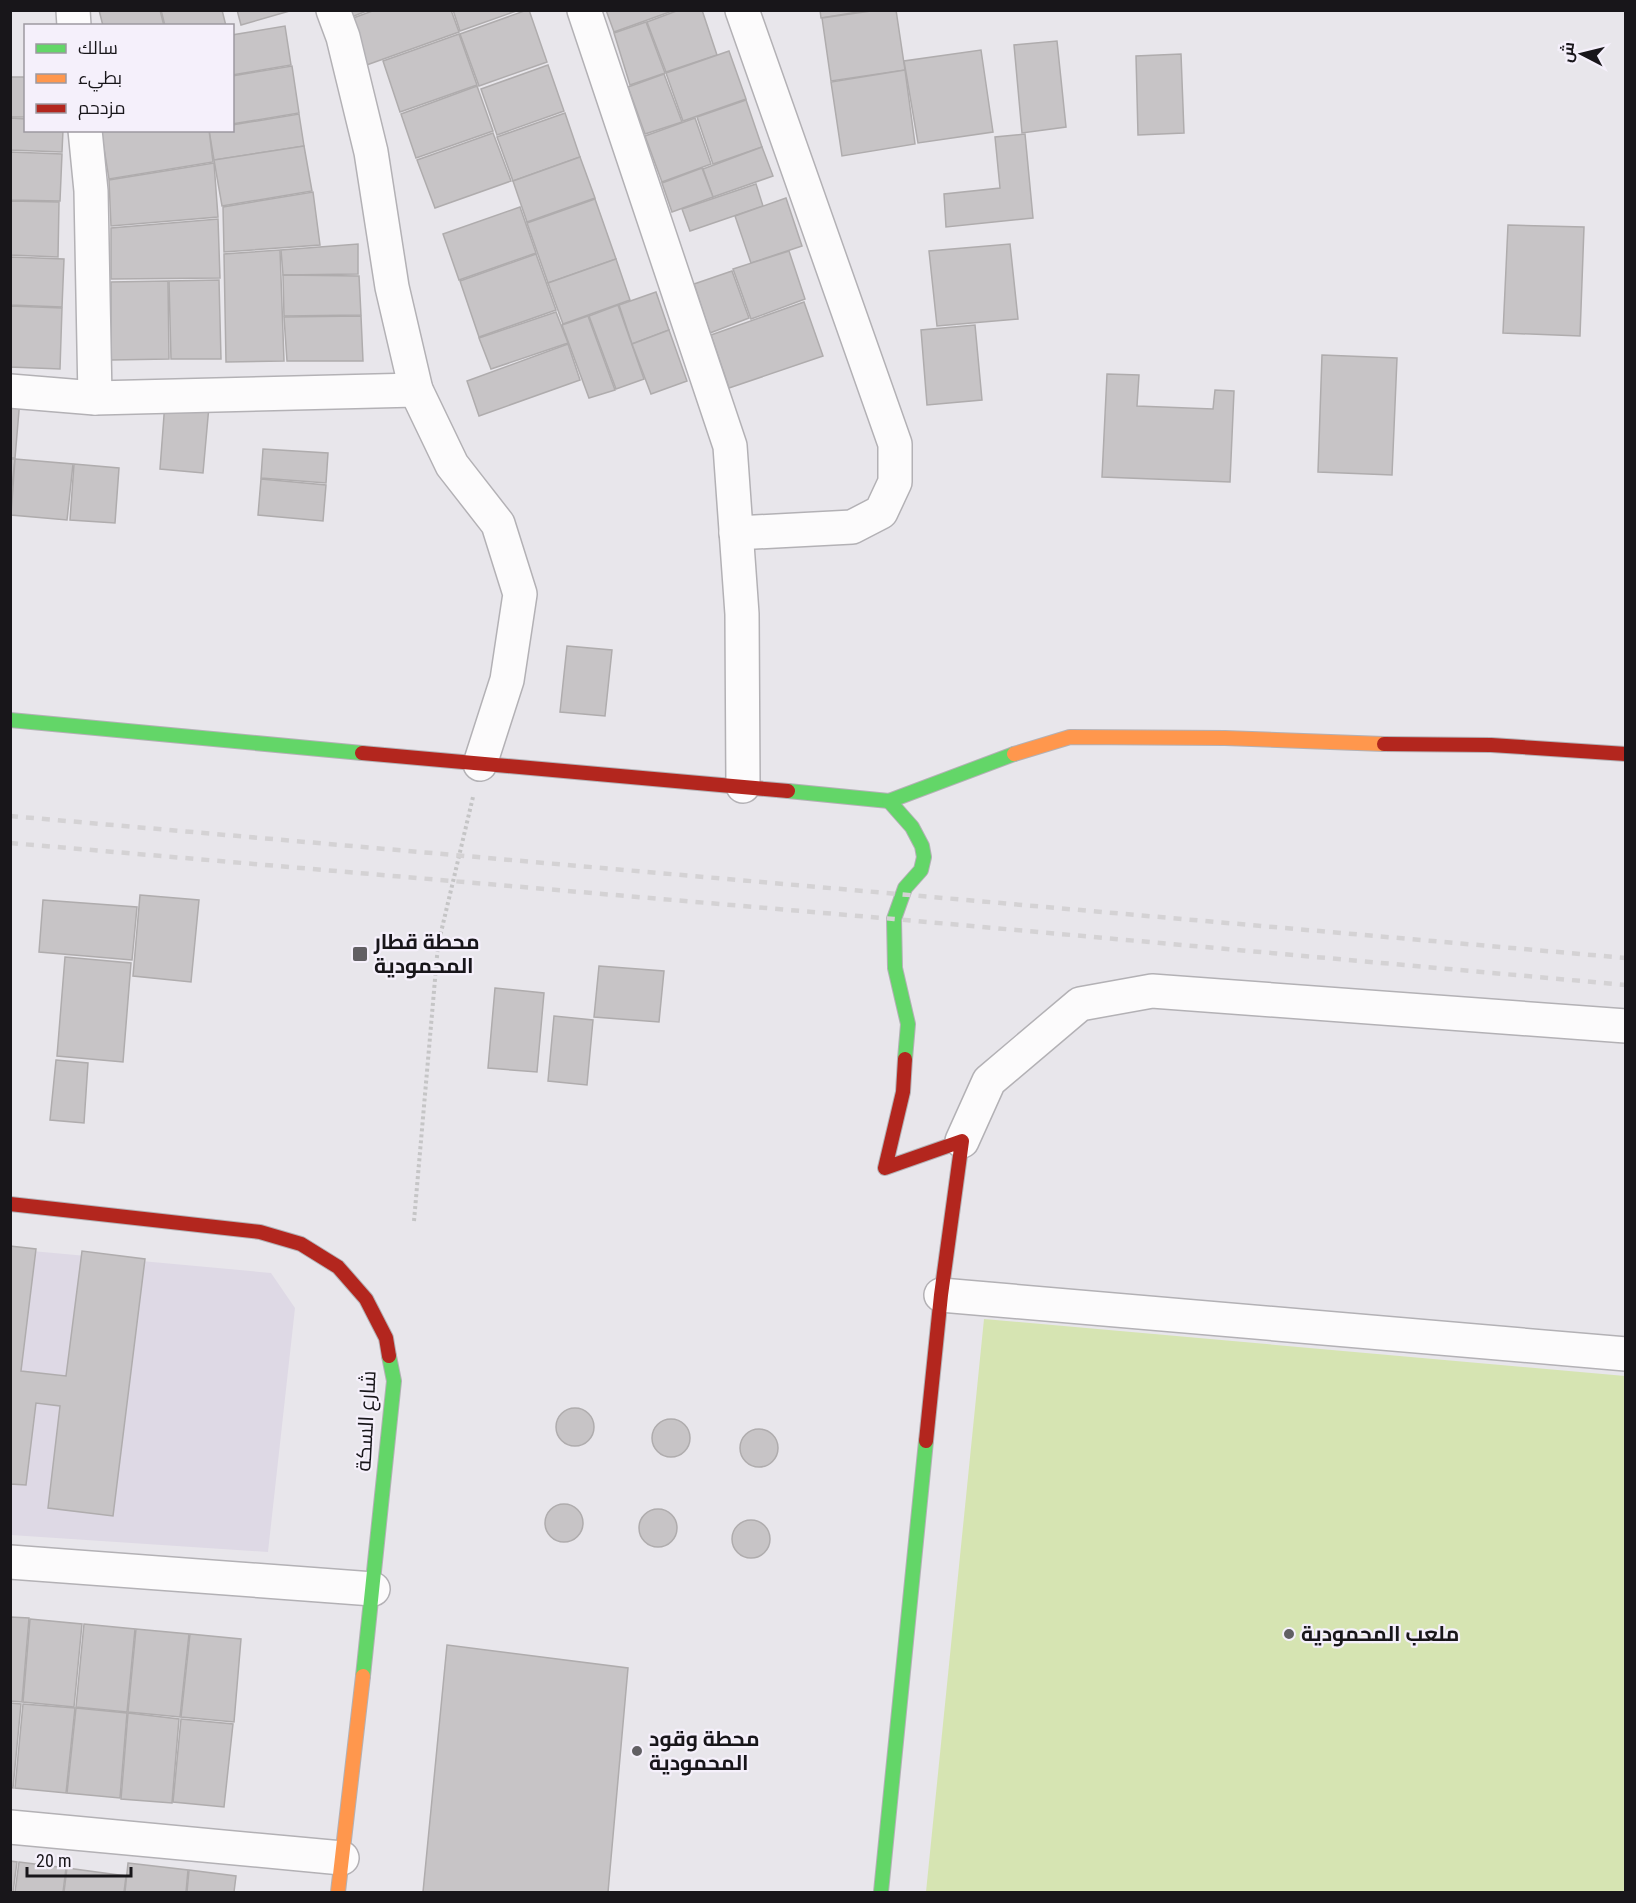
<svg xmlns="http://www.w3.org/2000/svg" width="1636" height="1903" font-family="'Roboto Condensed',Cairo,sans-serif">
<style>
.built{fill:#ded9e5}
.green{fill:#d6e4b2}
.building{fill:#c7c4c6;stroke:#afacad;stroke-width:1.5}
.lines{fill:none;stroke-linecap:round;stroke-linejoin:round}
.street-casing{stroke:#b3b1b5;stroke-width:36}
.fast-casing{stroke:#b3b1b5;stroke-width:16}
.slow-casing{stroke:#b3b1b5;stroke-width:16}
.jam-casing{stroke:#b3b1b5;stroke-width:16}
.path{stroke:#c5c5c6;stroke-width:4;stroke-dasharray:3 3;stroke-linecap:butt}
.street{stroke:#fcfbfc;stroke-width:33}
.fast{stroke:#63d668;stroke-width:14}
.slow{stroke:#ff974d;stroke-width:14}
.jam{stroke:#b3261e;stroke-width:14}
.rail{stroke:#d4d2d4;stroke-width:4.5;stroke-dasharray:8 8;stroke-linecap:butt}
.poi-dot{fill:#615f63;stroke:#f5f0fb;stroke-width:2}
.labels{text-anchor:middle;dominant-baseline:central;stroke-width:4.5;stroke-linejoin:round;paint-order:stroke}
.poi-label{font-size:21px;font-weight:bold;fill:#18161a;stroke:#f5f0fb;text-anchor:start}
.street-label{font-size:21px;fill:#18161a;stroke:#f5f0fb}
</style>
<rect width="100%" height="100%" fill="#e8e6eb"/>
<polygon class="built" points="10,1249 271,1273 295,1308 268,1552 11,1535"/>
<polygon class="green" points="984,1319 1625,1376 1625,1892 926,1892"/>
<g class="building">
<polygon points="99,10 160,10 164,26 103,26"/>
<polygon points="161,10 222,10 226,26 165,26"/>
<polygon points="237,10 293,10 241,25"/>
<polygon points="341,10 369,10 344,20"/>
<polygon points="375,10 451,10 459,32 361,67 345,21"/>
<polygon points="453,10 519,10 460,31"/>
<polygon points="527,10 529,10 547,62 479,86 460,34"/>
<polygon points="606,10 675,10 614,32"/>
<polygon points="679,10 702,10 717,55 666,72 647,22"/>
<polygon points="820,10 870,10 821,18"/>
<polygon points="878,10 896,10 905,70 831,81 822,18"/>
<polygon points="646,22 665,73 630,85 614,33"/>
<polygon points="285,26 291,65 232,75 232,35"/>
<polygon points="459,34 477,85 400,112 383,61"/>
<polygon points="1057,41 1066,127 1022,133 1014,45"/>
<polygon points="981,50 993,132 918,143 904,61"/>
<polygon points="729,51 746,99 683,121 666,73"/>
<polygon points="1181,54 1184,133 1138,135 1136,56"/>
<polygon points="548,65 564,111 497,135 481,89"/>
<polygon points="292,66 299,113 232,124 232,76"/>
<polygon points="905,70 915,144 842,156 831,82"/>
<polygon points="664,74 682,122 645,134 628,87"/>
<rect x="10" y="77" width="16" height="40"/>
<polygon points="477,86 493,131 416,158 401,114"/>
<polygon points="746,100 762,147 713,164 697,117"/>
<polygon points="565,113 580,157 513,181 497,137"/>
<polygon points="299,114 304,146 214,160 209,130 232,130 232,125"/>
<polygon points="10,118 26,119 26,130 63,130 62,152 10,150"/>
<polygon points="695,118 711,164 662,182 645,136"/>
<polygon points="101,130 209,130 213,162 109,179"/>
<polygon points="493,133 511,181 435,208 417,160"/>
<polygon points="1025,134 1033,218 946,227 944,194 1000,188 995,137"/>
<polygon points="304,146 312,191 222,206 214,160"/>
<polygon points="762,147 773,176 713,197 703,169"/>
<polygon points="10,152 62,154 60,201 10,200"/>
<polygon points="580,157 595,198 527,222 513,181"/>
<polygon points="214,163 218,217 111,226 109,180"/>
<polygon points="702,168 713,197 672,212 662,183"/>
<polygon points="756,184 763,206 690,231 682,209"/>
<polygon points="313,192 320,245 224,252 223,207"/>
<polygon points="786,198 802,246 751,263 735,216"/>
<polygon points="595,199 616,259 548,283 527,223"/>
<polygon points="10,201 59,202 58,257 10,255"/>
<polygon points="520,207 536,253 459,280 443,234"/>
<polygon points="218,219 220,278 111,279 111,228"/>
<polygon points="1508,225 1584,227 1580,336 1503,333"/>
<polygon points="358,244 358,274 283,275 281,250"/>
<polygon points="1010,244 1018,319 937,326 929,251"/>
<polygon points="280,250 284,361 226,362 224,254"/>
<polygon points="789,251 805,299 751,319 733,269"/>
<polygon points="536,254 556,310 479,337 460,281"/>
<polygon points="10,257 64,259 62,307 10,305"/>
<polygon points="616,259 630,300 563,324 548,283"/>
<polygon points="732,271 749,318 710,333 694,284"/>
<polygon points="283,275 359,276 361,315 284,316"/>
<polygon points="219,280 221,359 171,359 169,281"/>
<polygon points="168,281 169,359 111,360 111,282"/>
<polygon points="656,292 669,330 632,344 619,305"/>
<polygon points="804,302 823,356 729,388 711,335"/>
<polygon points="618,305 644,379 616,389 589,316"/>
<polygon points="10,306 62,308 60,369 10,367"/>
<polygon points="556,312 568,343 491,369 479,338"/>
<polygon points="361,316 363,361 287,361 284,317"/>
<polygon points="588,316 615,390 589,398 562,325"/>
<polygon points="975,325 982,400 927,405 921,330"/>
<polygon points="669,330 687,381 651,394 632,344"/>
<polygon points="568,344 580,380 479,416 467,381"/>
<polygon points="1322,355 1397,358 1392,475 1318,472"/>
<polygon points="1107,374 1139,375 1137,406 1213,409 1215,390 1234,391 1230,482 1102,477"/>
<polygon points="10,398 20,399 15,458 10,458"/>
<polygon points="165,402 209,406 203,473 160,469"/>
<polygon points="263,449 328,453 326,483 261,478"/>
<polygon points="10,459 15,459 10,505"/>
<polygon points="15,459 73,464 67,520 11,515"/>
<polygon points="74,464 119,468 115,523 70,520"/>
<polygon points="261,479 326,485 323,521 258,515"/>
<polygon points="567,646 612,650 605,716 560,712"/>
<polygon points="140,895 199,900 191,982 133,976"/>
<polygon points="43,900 137,907 132,960 39,952"/>
<polygon points="65,957 131,963 123,1062 57,1056"/>
<polygon points="599,966 664,971 659,1022 594,1017"/>
<polygon points="495,988 544,993 537,1072 488,1068"/>
<polygon points="554,1016 593,1020 587,1085 548,1081"/>
<polygon points="56,1060 88,1063 84,1123 50,1120"/>
<polygon points="10,1246 36,1249 21,1371 66,1376 82,1251 145,1259 113,1516 48,1508 60,1406 36,1403 26,1485 10,1484"/>
<circle cx="575" cy="1427" r="19"/>
<circle cx="671" cy="1438" r="19"/>
<circle cx="759" cy="1448" r="19"/>
<circle cx="564" cy="1523" r="19"/>
<circle cx="658" cy="1528" r="19"/>
<circle cx="751" cy="1539" r="19"/>
<polygon points="10,1617 29,1618 22,1702 10,1701"/>
<polygon points="30,1619 82,1624 74,1707 23,1702"/>
<polygon points="84,1624 135,1629 127,1712 76,1707"/>
<polygon points="136,1629 189,1634 180,1717 128,1712"/>
<polygon points="190,1634 241,1639 234,1722 181,1717"/>
<polygon points="447,1645 628,1668 608,1892 423,1892"/>
<polygon points="10,1703 21,1704 13,1788 10,1787"/>
<polygon points="23,1704 75,1708 66,1793 15,1788"/>
<polygon points="76,1708 127,1713 120,1798 67,1793"/>
<polygon points="128,1713 179,1719 172,1803 121,1799"/>
<polygon points="181,1719 233,1724 224,1807 173,1802"/>
<polygon points="10,1861 17,1862 13,1892 10,1892"/>
<polygon points="19,1862 66,1868 63,1892 15,1892"/>
<polygon points="128,1863 188,1870 186,1892 125,1892"/>
<polygon points="67,1868 126,1876 124,1892 64,1892"/>
<polygon points="189,1870 236,1876 234,1892 187,1892"/>
</g>
<g class="lines">
<g class="street-casing">
<g id="street">
<polyline points="73,10 74,26"/>
<polyline points="333,10 343,37 371,152 392,287 416,390 452,465 498,524 520,594 507,680 480,764"/>
<polyline points="584,10 730,446 742,614 743,786"/>
<polyline points="85,130 91,191 95,398"/>
<polyline points="10,391 95,398 416,390"/>
<polyline points="736,533 852,527 881,512 895,482 895,444 742,10"/>
<polyline points="962,1141 989,1081 1080,1004 1152,991 1626,1026"/>
<polyline points="941,1295 1626,1354"/>
<polyline points="10,1562 373,1589"/>
<polyline points="10,1827 342,1858"/>
</g>
</g>
<g class="fast-casing">
<g id="fast">
<polyline points="10,720 362,753"/>
<polyline points="788,791 889,801"/>
<polyline points="905,1059 908,1024 895,968 894,919 905,888 921,870 924,857 922,846 912,827 889,801 1014,754"/>
<polyline points="363,1676 394,1381 389,1356"/>
<polyline points="881,1892 926,1441"/>
</g>
</g>
<g class="slow-casing">
<g id="slow">
<polyline points="1014,754 1070,737 1225,738 1384,744"/>
<polyline points="338,1892 363,1676"/>
</g>
</g>
<g class="jam-casing">
<g id="jam">
<polyline points="1384,744 1491,745 1626,754"/>
<polyline points="362,753 788,791"/>
<polyline points="905,1059 903,1092 885,1168 962,1141 941,1295 926,1441"/>
<polyline points="10,1204 260,1232 301,1244 338,1267 366,1299 386,1338 389,1356"/>
</g>
</g>
<polyline class="path" points="414,1221 438,945 473,797"/>
<use href="#street" class="street"/>
<use href="#fast" class="fast"/>
<use href="#slow" class="slow"/>
<use href="#jam" class="jam"/>
<g class="rail">
<polyline points="10,816 1626,958"/>
<polyline points="10,843 894,919 1626,985"/>
</g>
</g>
<g class="poi-dot">
<rect x="352" y="946" width="16" height="16" rx="3"/>
<circle cx="1289" cy="1634" r="6"/>
<circle cx="637" cy="1751" r="6"/>
</g>
<g class="labels">
<g class="poi-label">
<text x="374" y="942">محطة قطار<tspan x="374" dy="24">المحمودية</tspan></text>
<text x="1301" y="1634">ملعب المحمودية</text>
<text x="649" y="1739">محطة وقود<tspan x="649" dy="24">المحمودية</tspan></text>
</g>
<g class="street-label">
<text transform="translate(366 1421) rotate(-87)">شارع السكة</text>
</g>
</g>
<rect width="1636" height="1903" fill="none" stroke="#18161a" stroke-width="24"/>
<rect x="24" y="24" width="210" height="108" fill="#f5f0fb" stroke="#9d99a1" stroke-width="1.5"/>
<rect x="36" y="44" width="30" height="9" fill="#63d668" stroke="#9d99a1" stroke-width="1.5"/>
<text x="78" y="54" font-size="18" fill="#18161a">سالك</text>
<rect x="36" y="74" width="30" height="9" fill="#ff974d" stroke="#9d99a1" stroke-width="1.5"/>
<text x="78" y="84" font-size="18" fill="#18161a">بطيء</text>
<rect x="36" y="104" width="30" height="9" fill="#b3261e" stroke="#9d99a1" stroke-width="1.5"/>
<text x="78" y="114" font-size="18" fill="#18161a">مزدحم</text>
<g transform="translate(1582 54) rotate(277)" stroke="#f5f0fb" stroke-width="4.5" paint-order="stroke">
<path d="M0-4.5L10 22L0 15L-10 22Z" fill="#18161a"/>
<text y="-9" font-size="16" font-weight="bold" text-anchor="middle" fill="#18161a">ش</text>
</g>
<path d="M27 1867v9h104v-9" fill="none" stroke="#18161a" stroke-width="3"/>
<text x="36" y="1867" font-size="18" fill="#18161a" stroke="#f5f0fb" stroke-width="4.5" paint-order="stroke">20 m</text>
</svg>
